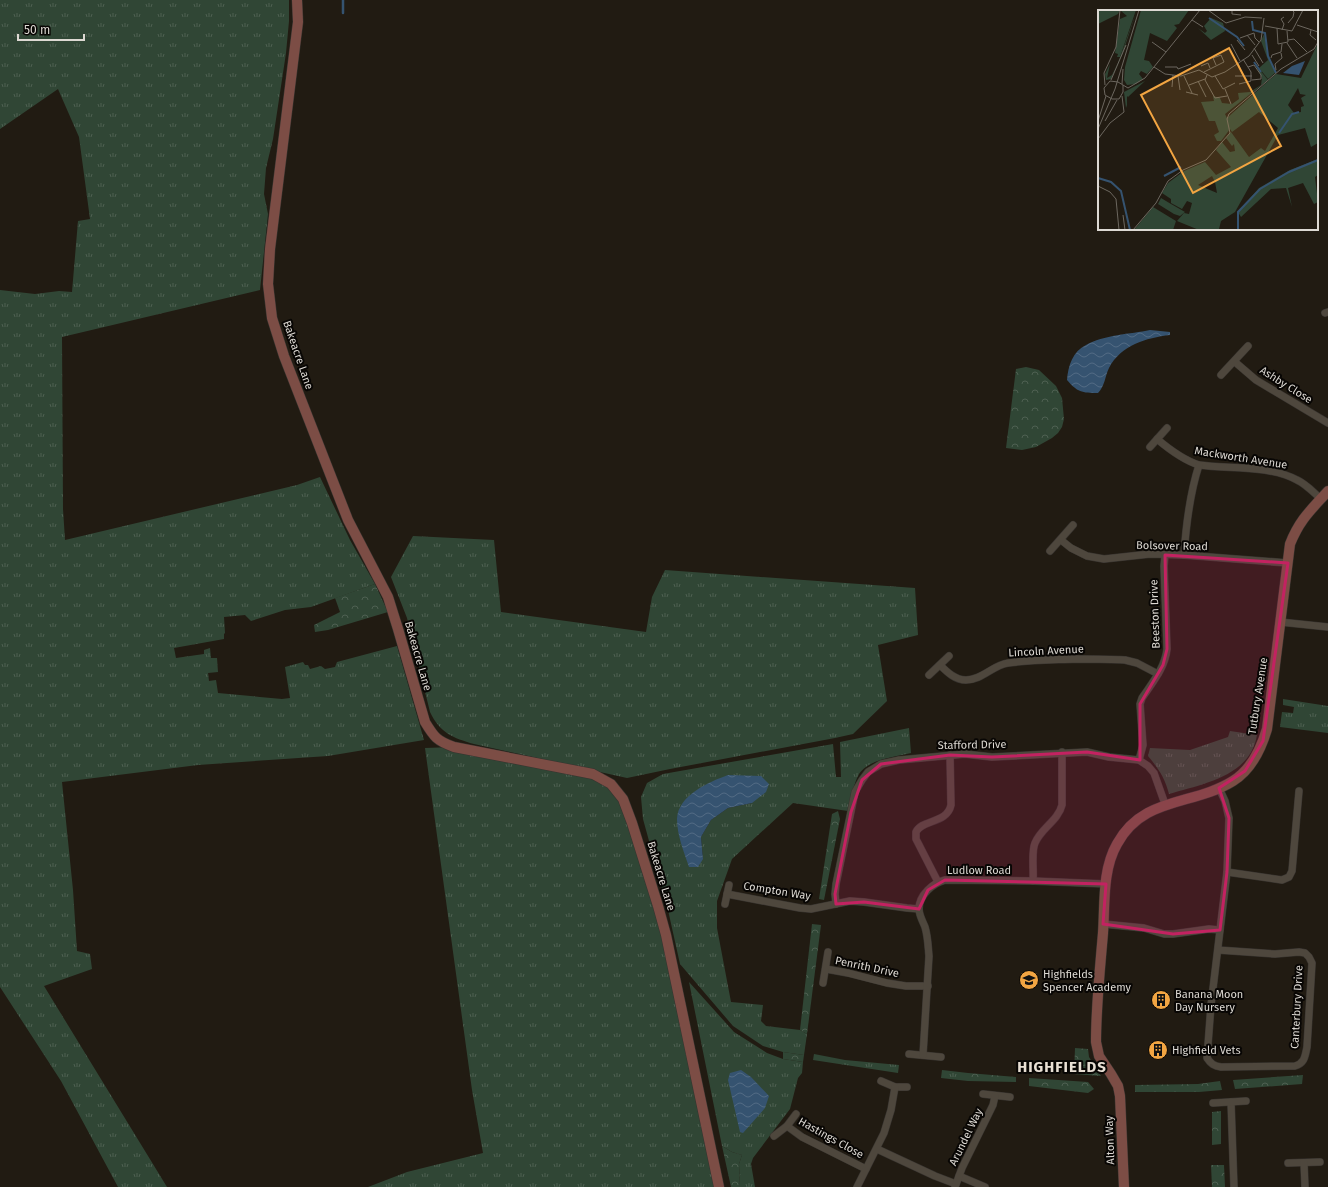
<svg xmlns="http://www.w3.org/2000/svg" width="1328" height="1187" font-family="'Fira Sans',sans-serif">
<style>
.grass{fill:url(#grass-tufts);fill-rule:evenodd}
.forest{fill:url(#forest-crowns)}
.water{fill:url(#water-waves)}
.lines{fill:none;stroke-linecap:round;stroke-linejoin:round}
.stream{stroke:#355370;stroke-width:2.5}
.street-casing{stroke:#383430;stroke-width:8}
.secondary-casing{stroke:#383430;stroke-width:11}
.street{stroke:#4e473d;stroke-width:7}
.secondary{stroke:#7c4d45;stroke-width:10}
.marked{fill:#c32261;fill-opacity:0.2;stroke:#c32261;stroke-width:3;stroke-linejoin:round}
.labels{text-anchor:middle;dominant-baseline:central;stroke-width:4;stroke-linejoin:round;paint-order:stroke}
.street-label{font-size:11px;fill:#ddd9d3;stroke:#080604}
.poi-label{font-size:11px;fill:#ddd9d3;stroke:#080604;text-anchor:start}
.district-label{font-size:15px;font-weight:bold;letter-spacing:1px;fill:#e8dfd4;stroke:#080604}
.inset-river{fill:none;stroke:#355370;stroke-width:2}
.inset-road{fill:none;stroke:#6c675f;stroke-width:1}
.view{fill:#f2a542;fill-opacity:0.15;stroke:#f2a542;stroke-width:2}
.inset-edge{fill:none;stroke:#ddd9d3;stroke-width:2}
</style>
<defs>
<pattern id="grass-tufts" width="24" height="20" patternUnits="userSpaceOnUse"><rect width="24" height="20" fill="#304635"/><path d="M3 7l-1-3M5 7V3M7 7l1-3M15 17l-1-3M17 17v-4M19 17l1-3" fill="none" stroke="#4e6051"/></pattern>
<pattern id="forest-crowns" width="20" height="18" patternUnits="userSpaceOnUse"><rect width="20" height="18" fill="#304635"/><path d="M2 6a3 3 0 1 1 6 0M12 15a3 3 0 1 1 6 0" fill="none" stroke="#4e6051"/></pattern>
<pattern id="water-waves" width="16" height="10" patternUnits="userSpaceOnUse"><rect width="16" height="10" fill="#355370"/><path d="M0 5q4-4 8 0t8 0" fill="none" stroke="#526b84"/></pattern>
</defs>
<rect width="100%" height="100%" fill="#211b12"/>
<g class="grass">
<polygon points="0,0 289,0 289,21 286,53 273,139 266,168 264,194 268,214 260,290 62,337 63,509 65,540 297,485 320,477 350,540 375,584 311,607 285,610 251,621 245,615 224,617 225,633 224,634 224,639 174,648 176,658 204,654 204,650 210,648 211,658 217,658 218,672 208,673 209,681 216,680 218,693 282,699 290,698 285,667 303,662 305,665 308,665 310,669 321,666 325,669 335,667 337,662 397,646 424,740 328,756 198,765 62,782 73,890 77,951 90,954 92,969 44,986 167,1187 118,1187 61,1081 0,987 0,290 35,294 59,291 72,292 78,221 90,219 79,137 58,89 0,129"/>
<path d="M413,536L494,540L501,612L646,632L652,597L665,570L915,588L918,635L878,645L887,701L853,734L835,738L670,769L627,778L474,744C453,738 440,733 430,712L407,618L391,577Z"/>
<polygon points="1283,699 1328,706 1328,733 1280,727 1282,712 1293,713 1294,707 1283,705"/>
<path d="M909,728L911,753C895,757 869,759 859,774C853,785 851,799 848,811L793,803L732,859L717,901V928L731,1002L763,1005L761,1021L766,1026L800,1030L807,1034L804,1055L783,1052L763,1046L733,1026L680,964L668,910L643,819L641,797L647,783L663,774L833,744L836,777H841L840,742ZM691,795L752,803L728,808L711,820L701,837L703,859Z"/>
<path d="M1230,731L1257,735C1250,777 1202,784 1169,794C1165,778 1158,768 1148,756L1150,748L1190,750L1228,737Z"/>
<polygon points="454,747 593,774 618,792 658,906 718,1187 368,1187 407,1172 483,1153 472,1090 425,748"/>
<polygon points="689,982 734,1032 767,1053 783,1059 803,1062 802,1073 798,1078 790,1109 753,1158 751,1164 755,1187 740,1187 739,1164 742,1155 732,1152 722,1146"/>
<polygon points="814,1054 845,1060 899,1065 898,1073 813,1060"/>
<polygon points="942,1070 968,1073 968,1081 941,1078"/>
</g>
<g class="forest">
<polygon points="1026,367 1039,370 1056,386 1062,398 1064,419 1062,427 1058,433 1052,438 1036,447 1022,450 1006,448 1016,369"/>
<polygon points="375,584 388,612 328,630 315,632 314,625 340,612 335,598"/>
<polygon points="838,811 840,819 824,900 819,899 832,814"/>
<polygon points="812,924 821,925 807,1034 800,1030"/>
<polygon points="1075,1048 1088,1049 1089,1057 1101,1076 1074,1074"/>
<polygon points="783,1052 804,1055 803,1062 783,1059"/>
<polygon points="968,1073 1016,1077 1016,1082 968,1081"/>
<polygon points="1303,1075 1302,1084 1235,1089 1233,1080"/>
<polygon points="1029,1078 1088,1082 1094,1089 1088,1093 1029,1086"/>
<polygon points="1220,1081 1222,1090 1199,1092 1135,1092 1135,1085 1198,1084"/>
<polygon points="1221,1111 1221,1144 1212,1145 1212,1112"/>
<polygon points="722,1146 732,1152 742,1155 739,1164 740,1187 731,1187"/>
<polygon points="1211,1165 1224,1165 1225,1187 1212,1187"/>
</g>
<g class="water">
<path d="M1150,330L1170,332V335C1146,338 1121,345 1109,368C1105,376 1105,386 1098,393C1082,393 1077,392 1067,380C1068,366 1073,351 1086,345C1103,335 1131,334 1150,330Z"/>
<path d="M728,775L761,776L769,784L766,792L752,803L728,808L711,820L701,837L703,859L698,867H689C684,852 677,835 677,819C678,795 709,782 728,775Z"/>
<polygon points="741,1070 751,1077 769,1096 765,1108 743,1133 740,1132 728,1080 730,1073"/>
</g>
<g class="lines">
<polyline class="stream" points="343,13 343,0"/>
<g class="street-casing">
<g id="street">
<polyline points="1325,313 1328,312"/>
<polyline points="1235,362 1256,380 1328,423"/>
<polyline points="1221,375 1248,346"/>
<path d="M1157,439C1170,450 1183,460 1199,465C1229,469 1270,465 1297,480C1306,484 1313,492 1321,499"/>
<polyline points="1150,447 1167,428"/>
<polyline points="1061,540 1071,548 1087,556 1104,559 1150,554 1184,555 1288,563"/>
<polyline points="1050,551 1073,525"/>
<path d="M1184,555C1186,525 1190,493 1199,465"/>
<polyline points="1280,622 1328,627"/>
<path d="M940,665C947,672 955,680 966,680C982,680 993,665 1008,663C1030,660 1053,660 1076,659C1092,659 1109,659 1125,660L1137,663L1158,674"/>
<polyline points="929,675 949,656"/>
<path d="M1139,760L1143,745L1140,704L1142,698C1152,683 1165,668 1167,649L1164,566L1165,555"/>
<polyline points="1227,872 1282,880 1289,877 1292,871 1299,791"/>
<path d="M1033,881C1034,871 1031,852 1035,843C1041,828 1058,821 1062,805V752"/>
<path d="M938,882L916,839C916,836 916,834 916,832C922,819 947,824 951,805L950,755"/>
<polyline points="727,894 800,908 811,909 850,901 864,902 907,908 919,909"/>
<polyline points="725,904 729,885"/>
<polyline points="836,904 835,894 836,884 855,792 862,780 868,772 881,764 899,760 965,754 992,757 1087,752 1109,757 1139,760 1148,766 1154,773 1165,804"/>
<polyline points="1103,924 1144,928 1164,934 1173,934 1209,929 1220,930"/>
<path d="M1218,950L1275,954L1299,952L1305,953L1309,957L1312,963L1307,1047C1305,1056 1305,1063 1295,1066L1221,1067C1214,1066 1211,1064 1207,1058L1211,1005L1227,872L1229,818L1225,801L1219,788"/>
<polyline points="826,969 848,973 887,983 906,986 928,986"/>
<polyline points="823,983 828,952"/>
<polyline points="909,1054 941,1057"/>
<path d="M923,1055L929,956C928,946 928,937 925,927C923,922 919,915 919,909C919,895 933,883 945,880L1033,881L1106,884"/>
<polyline points="881,1081 895,1087 907,1087"/>
<polyline points="983,1094 1010,1097"/>
<polyline points="1231,1102 1234,1187"/>
<polyline points="1213,1103 1246,1101"/>
<polyline points="787,1126 802,1137 866,1169"/>
<polyline points="774,1136 787,1126 796,1114"/>
<polyline points="877,1149 935,1176 956,1184"/>
<polyline points="1288,1163 1320,1162"/>
<polyline points="1304,1163 1305,1187"/>
<polyline points="959,1176 985,1187"/>
<polyline points="857,1187 884,1133 891,1110 895,1087"/>
<polyline points="955,1187 962,1168 993,1105 995,1096"/>
</g>
</g>
<g class="secondary-casing">
<g id="secondary">
<path d="M297,0L298,22L270,249L268,284L272,318L284,356L348,520L388,597L398,629L425,722C434,737 437,741 454,747L593,774L611,784L623,799L632,823L658,906L666,935L719,1187"/>
<path d="M1124,1187L1120,1096L1118,1086L1111,1074L1099,1056L1096,1042C1096,1006 1100,969 1103,933C1105,905 1102,870 1117,844C1143,796 1193,806 1233,781C1251,770 1261,749 1267,729L1290,544C1300,519 1311,510 1328,491"/>
</g>
</g>
<use href="#street" class="street"/>
<use href="#secondary" class="secondary"/>
</g>
<path class="marked" d="M1165,555L1288,563L1263,741L1245,771L1219,788L1229,818L1227,872L1220,930L1173,934L1103,924L1106,884L945,880L928,890L919,909L864,902L836,904L835,894L851,812L862,780L881,764L950,755L992,757L1087,752L1140,760V704L1163,665L1167,649Z"/>
<defs>
<g id="school-disc" transform="scale(1)"><circle r="9.5" fill="#f2a542" stroke="#080604"/><path d="M0-5L7-2L0 1L-7-2ZM-4 1L0 2.5L4 1V4Q0 6-4 4Z" fill="#111"/></g>
<g id="building-disc" transform="scale(1)"><circle r="9.5" fill="#f2a542" stroke="#080604"/><path d="M-4-6H4V6H1V3H-1V6H-4ZM-2.5-4.3h1.7v1.8h-1.7ZM.8-4.3h1.7v1.8H.8ZM-2.5-1h1.7V.8h-1.7ZM.8-1h1.7V.8H.8Z" fill="#111"/></g>
</defs>
<g fill-rule="evenodd">
<use href="#school-disc" x="1029" y="980"/>
<use href="#building-disc" x="1161" y="1000"/>
<use href="#building-disc" x="1158" y="1050"/>
</g>
<g class="labels">
<g class="street-label">
<text transform="translate(298 355) rotate(71)">Bakeacre Lane</text>
<text transform="translate(1286 385) rotate(32)">Ashby Close</text>
<text transform="translate(1241 458) rotate(9)">Mackworth Avenue</text>
<text transform="translate(1172 546) rotate(1)">Bolsover Road</text>
<text transform="translate(1155 614) rotate(-92)">Beeston Drive</text>
<text transform="translate(1046 651) rotate(-3)">Lincoln Avenue</text>
<text transform="translate(418 656) rotate(74)">Bakeacre Lane</text>
<text transform="translate(1258 696) rotate(-81)">Tutbury Avenue</text>
<text transform="translate(972 745) rotate(-1)">Stafford Drive</text>
<text x="979" y="870">Ludlow Road</text>
<text transform="translate(661 876) rotate(73)">Bakeacre Lane</text>
<text transform="translate(777 891) rotate(9)">Compton Way</text>
<text transform="translate(867 967) rotate(12)">Penrith Drive</text>
<text transform="translate(1297 1007) rotate(-87)">Canterbury Drive</text>
<text transform="translate(966 1137) rotate(-64)">Arundel Way</text>
<text transform="translate(831 1138) rotate(29)">Hastings Close</text>
<text transform="translate(1110 1140) rotate(-92)">Alton Way</text>
</g>
<g class="poi-label">
<text x="1043" y="974">Highfields<tspan x="1043" dy="13">Spencer Academy</tspan></text>
<text x="1175" y="994">Banana Moon<tspan x="1175" dy="13">Day Nursery</tspan></text>
<text x="1172" y="1050">Highfield Vets</text>
</g>
<g class="district-label">
<text x="1062" y="1067">HIGHFIELDS</text>
</g>
</g>
<g transform="translate(1098 10)">
<rect width="220" height="220" fill="#211b12"/>
<path d="M0,0H22L20,4L0,14ZM38,0L22,47H19L20,44L17,43L22,9L29,6L23,1ZM43,0H91L81,14L76,15L79,18L69,31L52,23L46,50L51,51L55,57L49,64L43,61L41,64L45,69L38,74L29,75L26,70L27,57ZM113,8L125,13L127,21L113,30L100,18L107,23L109,21L106,16ZM166,24L170,46L177,63L170,69L161,58L170,50L163,31ZM220,33V133L213,137L207,118L180,125L137,202L123,211L121,219L101,220L79,211L86,203L91,204L94,193L89,191L84,199L73,193V189L64,183L70,173L86,161L107,152L118,165L133,157L118,140L124,132L132,142L137,141L136,134L134,136L128,128L133,122L151,147L163,138L167,141L180,118L161,102L134,122L132,119L123,131H119L116,125L121,122L117,111H111L103,92L116,91L115,86L122,88L124,93L134,94L141,89L140,83L152,82L163,75L164,68L157,54L170,70L127,104L129,108L178,64L203,68ZM200,78L202,84L208,85L203,88L206,96L203,97V102L196,103L190,95ZM114,166L117,172L119,183L100,175ZM47,71L30,87L29,86V95L28,98L26,82ZM220,150V165L217,167L220,192L216,194L205,173L190,178L194,197L188,178L173,179L143,207L140,202L162,179L185,165ZM63,188L73,194L87,202L82,206L76,204L60,194ZM55,197L78,211L75,220H36Z" fill="#304635" fill-rule="evenodd"/>
<path d="M39,0L24,45L13,69L8,70L7,64L12,54L9,68L14,65L20,53ZM220,149L162,179L144,197L161,178L192,160Z" fill="#304635"/>
<path d="M207,51L201,65L185,63L194,56Z" fill="#355370"/>
<path class="inset-river" d="M111,8L139,27L146,36M154,11L155,20L167,23L170,46L178,63M156,52L163,62M181,123L194,104L201,102M66,166L83,157M0,168L13,172L23,181L32,220M140,220V202L162,179L191,162L220,150"/>
<path class="inset-road" d="M110,0L128,13L147,7L164,8M134,0V4L143,5M94,10L105,17M190,13L195,7L196,2L194,0M199,15L220,22M167,16L194,21L205,0M179,18L180,34L190,32L189,21M184,20L186,14L183,9L186,7M213,20L212,25L218,30M149,25L157,35M142,28L156,23L157,28L161,32M139,30L147,40M190,30L196,29L209,42M54,32L68,42M189,33L199,48M133,34L142,51M156,38L165,53M154,45L161,56M173,48L174,45L183,42L184,34M140,53L145,66M103,56L110,53L112,58M56,57L67,64L83,66L101,60L114,67L127,62L151,46L163,30L166,8M67,57H79L80,59L93,54M150,57L156,55L163,65V69L154,70M178,60L177,54L184,48L183,43M106,62L126,52L123,45L115,48L118,55M109,65L107,70L117,88L129,86M80,66L82,80M86,66L94,83M117,66L125,79L137,73M137,66H154M13,70L28,35M100,71L108,87M24,74L25,59M141,74L153,71V62L145,49M7,75L6,63L18,37L22,0M25,75V82L21,89H14L7,85L6,78L12,71L20,72L30,78L47,68L102,0M91,75L107,69M74,77L75,65M127,79L133,94M88,82L100,85M0,111L8,86M7,111L19,90M0,119L17,79L41,0M0,129L12,113L26,102L24,86M0,176L12,182L18,189L21,220M25,205L27,220M35,220L58,193L70,171L85,160L108,150L132,123L129,109L131,104L183,59L216,39L220,32"/>
<path class="view" d="M131,38L183,136L95,183L43,85Z"/>
<rect width="220" height="220" class="inset-edge"/>
</g>
<path d="M18 34v6h66v-6" fill="none" stroke="#ddd9d3" stroke-width="2"/>
<text x="24" y="34" font-size="12" fill="#ddd9d3" stroke="#080604" stroke-width="3" paint-order="stroke">50 m</text>
</svg>
